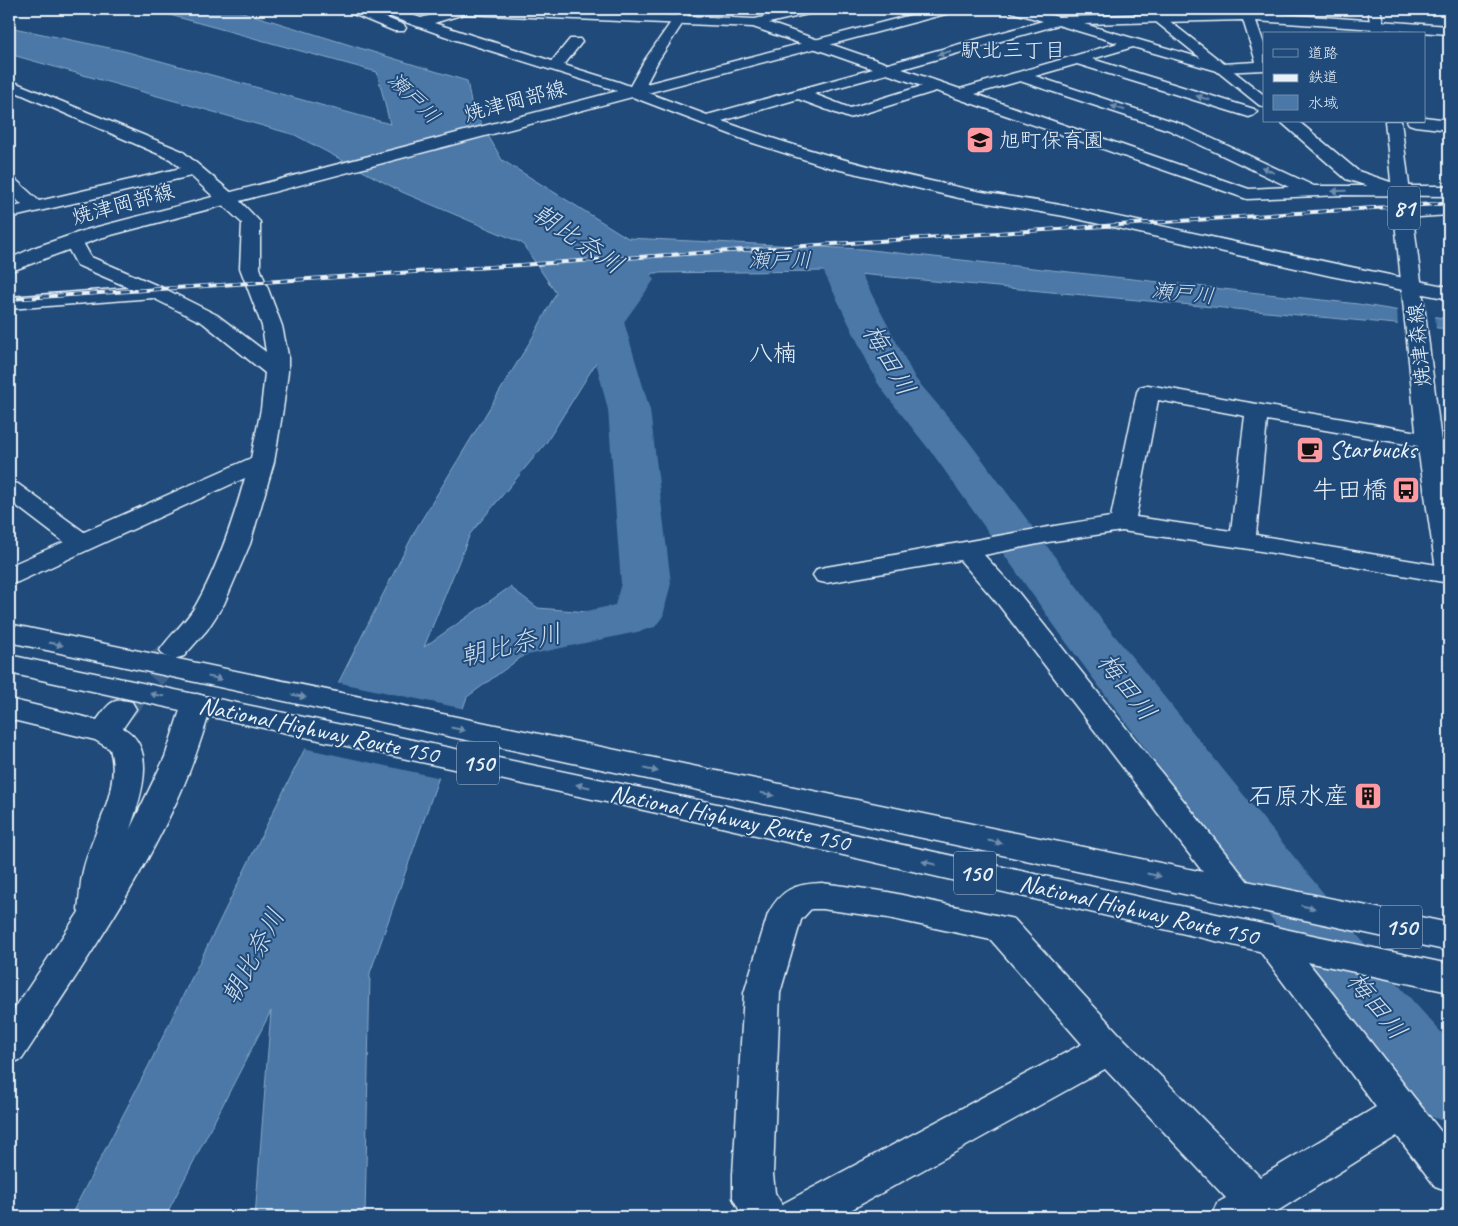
<svg xmlns="http://www.w3.org/2000/svg" width="1458" height="1226" font-family="Caveat,'Klee One',sans-serif">
<style>
.water{fill:#4c78a7;stroke:#8aa8c7}
.pier{fill:#1f4a7a}
.lines{fill:none;stroke-linecap:round;stroke-linejoin:round}
.river{fill:#4c78a7;fill-rule:evenodd}
.street-tunnel{stroke:#3d638d;stroke-width:29;stroke-dasharray:29 15;stroke-linecap:butt}
.street-casing{stroke:#e8f1f8;stroke-width:3}
.secondary-casing{stroke:#e8f1f8;stroke-width:3}
.primary-casing{stroke:#e8f1f8;stroke-width:3}
.highway-casing{stroke:#e8f1f8;stroke-width:3}
.street{fill:#1f4a7a;fill-rule:evenodd}
.secondary{fill:#1f4a7a;fill-rule:evenodd}
.primary{fill:#1f4a7a;fill-rule:evenodd}
.highway{fill:#1f4a7a;fill-rule:evenodd}
.rail-casing{stroke:#e8f1f8;stroke-width:4}
.rail{stroke:#1f4a7a;stroke-width:2.5;stroke-dasharray:8;stroke-linecap:butt}
.oneway{fill:#6f8dac}
.labels{text-anchor:middle;dominant-baseline:central;stroke-width:4;stroke-linejoin:round;paint-order:stroke}
.far-neighbourhood-label{font-size:21px;fill:#e8f1f8;stroke:#1f4a7a}
.far-water-label{font-size:21px;font-style:italic;fill:#d1dfec;stroke:#1f4a7a}
.far-street-label{font-size:21px;fill:#e8f1f8;stroke:#1f4a7a}
.far-poi-label{font-size:21px;fill:#e8f1f8;stroke:#1f4a7a;text-anchor:start}
.shield{fill:#1f4a7a;stroke:#acbfd2;stroke-width:1}
.shield-label{font-size:24px;font-weight:bold;fill:#e8f1f8}
.far-quarter-label{font-size:24px;fill:#e8f1f8;stroke:#1f4a7a}
.poi-label{font-size:25px;fill:#e8f1f8;stroke:#1f4a7a;text-anchor:end}
.street-label{font-size:25px;fill:#e8f1f8;stroke:#1f4a7a}
.water-label{font-size:26px;font-style:italic;fill:#d1dfec;stroke:#1f4a7a}
</style>
<rect width="100%" height="100%" fill="#1f4a7a"/>
<filter id="ink" filterUnits="userSpaceOnUse"><feTurbulence type="fractalNoise" baseFrequency=".02" numOctaves="2"/><feDisplacementMap in="SourceGraphic" scale="10" xChannelSelector="R" yChannelSelector="G"/><feConvolveMatrix kernelMatrix="1 2 1 2 8 2 1 2 1" color-interpolation-filters="sRGB"/></filter>
<g filter="url(#ink)">
<polygon class="water" points="148,9 233,9 467,81 472,107 502,160 628,238 862,249 1358,304 1449,319 1449,329 826,271 652,273 546,443 470,534 424,647 510,587 538,608 637,616 553,634 467,697 370,973 365,1217 255,1217 271,1011 165,1217 70,1217 149,1065 274,810 416,529 534,335 556,293 522,243 402,192 295,135 9,54 9,27 124,51 390,124 377,72"/>
<g class="pier">
<polygon points="1397,308 1435,314 1436,331 1398,327"/>
<polygon points="336,682 465,709 441,778 303,748"/>
</g>
<g class="lines">
<g class="river">
<polygon points="836,249 849,252 854,260 915,378 967,439 1102,620 1393,979 1449,1041 1449,1123 1423,1114 1345,1017 1066,642 935,457 883,391 877,382 818,260 823,252"/>
<polygon points="636,269 649,272 654,280 624,322 650,410 671,583 663,616 655,627 637,632 486,664 467,660 460,648 467,636 615,605 621,583 608,410 586,322 623,272"/>
</g>
<polyline class="street-tunnel" points="121,709 174,650"/>
<g class="street-casing">
<g id="street">
<polygon points="347,9 364,9 404,25 406,28 404,31 394,31 348,12"/>
<path d="M376,9H394L421,18L453,9H523L755,19L797,9H818L817,12L769,23L888,64L1043,21L1011,12L1010,9H1029L1058,17L1241,12L1240,9H1252L1254,12L1449,26V34L1256,21L1264,44V70L1221,72L1133,47L1092,59L1254,109L1257,112L1254,115L1249,117L1077,64L1035,76L1181,124L1314,186H1449V196L1342,195L1247,199L936,91L849,118L798,99L722,121C799,149 878,170 958,187C993,195 1030,199 1065,206C1193,232 1321,262 1449,287V299L1331,276L1064,216L959,198L828,167L753,143L609,88L456,40L377,12ZM464,14L753,27L873,69L707,115L619,82L564,65L582,42L580,39H570L552,61L434,23ZM1243,20L1256,62L1222,64L1084,24ZM1058,25L1118,43L960,89L902,69ZM887,74L922,86L850,108L814,94ZM1020,81L1169,130L1289,187L1249,189L975,94Z"/>
<path d="M9,80L182,151L234,195L260,222V268L282,326L288,355V372L283,409L274,462L250,544L224,604L207,630L184,656L174,659L164,656L160,650C171,634 186,622 196,605C218,566 233,521 245,478L18,582L9,584V566L64,542L9,500V482L18,484L84,532L251,458L261,409L265,373L203,323L153,298L9,309V297L130,288L77,265L64,241L66,237L73,235L80,237L91,257L163,288L217,315L266,352L262,326L240,268L242,223L191,176L9,218V208L22,205L9,192V178L15,179L39,201L181,168L170,159L9,89Z"/>
<polygon points="1424,117 1449,120 1449,130 1415,126 1409,124 1407,121 1424,121"/>
<polygon points="1449,205 1449,215 1405,218 1399,217 1396,213 1399,209 1405,208"/>
<path d="M1148,385L1429,434L1437,436L1441,441L1437,446L1429,448L1267,420L1256,535L1449,567V583L1243,548L1122,531L1048,542L984,555L1018,592L1249,883L1254,892L1249,901L1237,905L1225,901L998,604L960,560L826,583L817,581L813,575L817,569L826,567C921,551 1015,531 1111,517L1137,392L1140,387ZM1158,400L1245,416L1231,531L1136,517Z"/>
<path d="M197,694L207,697L212,704C201,741 189,777 172,811C132,896 73,980 22,1059L9,1064V1017L79,912L78,909C80,896 80,883 83,871C92,832 122,790 110,749L95,740L9,719V699L97,720C108,705 111,697 132,702L136,709L123,728C159,748 140,799 130,829L165,757L182,704L187,697Z"/>
<path d="M822,883L888,892L1014,919L1122,1037L1260,1177L1376,1107L1259,950L1253,940L1259,930L1271,926L1283,930L1449,1142V1191L1435,1186L1397,1136L1268,1217H1211L1217,1203L1226,1198L1105,1069L838,1217H743L733,1198V1174L744,993L768,914C781,889 795,884 822,883ZM811,909H822L888,918L991,940L1082,1044L784,1203L783,1206L775,1193L773,1174L780,993L801,920Z"/>
</g>
</g>
<g class="secondary-casing">
<g id="secondary">
<polygon points="680,9 692,9 658,61 646,84 934,9 954,9 953,12 100,238 9,272 9,259 33,248 86,230 629,88 644,61"/>
<polygon points="1140,9 1154,9 1264,95 1264,107 1259,105"/>
<polygon points="1280,121 1298,121 1358,171 1408,188 1411,192 1408,196 1402,197 1346,179"/>
</g>
</g>
<g class="primary-casing">
<g id="primary">
<polygon points="1368,9 1380,9 1386,34 1372,34"/>
<polygon points="1385,121 1401,121 1441,441 1449,492 1449,577 1440,575 1436,569 1417,441"/>
</g>
</g>
<g class="highway-casing">
<g id="highway">
<polygon points="9,624 1449,923 1449,951 9,642"/>
<polygon points="9,655 717,804 1298,932 1449,964 1449,992 1298,960 717,826 9,673"/>
</g>
</g>
<use href="#street" class="street"/>
<use href="#secondary" class="secondary"/>
<use href="#primary" class="primary"/>
<use href="#highway" class="highway"/>
<g class="rail-casing">
<polyline id="rail" points="9,299 1449,203"/>
</g>
<use href="#rail" class="rail"/>
</g>
<defs><path id="oneway-solid" d="M-6-.8H1V-3.2L6.5 0L1 3.2V.8H-6Z" transform="scale(1.25)"/></defs>
<g class="oneway">
<use href="#oneway-solid" transform="translate(944 53) rotate(164)"/>
<use href="#oneway-solid" transform="translate(1203 98) rotate(-163)"/>
<use href="#oneway-solid" transform="translate(1118 108) rotate(-162)"/>
<use href="#oneway-solid" transform="translate(1268 170) rotate(-155)"/>
<use href="#oneway-solid" transform="translate(1339 191) rotate(179)"/>
<use href="#oneway-solid" transform="translate(56 644) rotate(12)"/>
<use href="#oneway-solid" transform="translate(215 678) rotate(12)"/>
<use href="#oneway-solid" transform="translate(157 695) rotate(-168)"/>
<use href="#oneway-solid" transform="translate(299 696) rotate(12)"/>
<use href="#oneway-solid" transform="translate(458 729) rotate(12)"/>
<use href="#oneway-solid" transform="translate(651 770) rotate(12)"/>
<use href="#oneway-solid" transform="translate(583 786) rotate(-168)"/>
<use href="#oneway-solid" transform="translate(767 794) rotate(12)"/>
<use href="#oneway-solid" transform="translate(995 842) rotate(12)"/>
<use href="#oneway-solid" transform="translate(929 863) rotate(-167)"/>
<use href="#oneway-solid" transform="translate(1154 875) rotate(12)"/>
<use href="#oneway-solid" transform="translate(1308 907) rotate(12)"/>
</g>
</g>
<defs>
<g id="school-square" transform="scale(1.4375)"><rect x="-9" y="-9" width="18" height="18" rx="4" fill="#ff9aa2" stroke="#1f4a7a"/><path d="M0-5L7-2L0 1L-7-2ZM-4 1L0 2.5L4 1V4Q0 6-4 4Z" fill="#111"/></g>
<g id="cafe-square" transform="scale(1.4375)"><rect x="-9" y="-9" width="18" height="18" rx="4" fill="#ff9aa2" stroke="#1f4a7a"/><path d="M-5.5-4.5H6V0H3Q3 3.5 0 3.5H-2.5Q-5.5 3.5-5.5 0ZM3-3.2v2h1.7v-2ZM-6 4.5H4V6H-6Z" fill="#111"/></g>
<g id="bus-square" transform="scale(1.4375)"><rect x="-9" y="-9" width="18" height="18" rx="4" fill="#ff9aa2" stroke="#1f4a7a"/><path d="M-5-6H5V4H4V6H2V4H-2V6H-4V4H-5ZM-3.5-4V0h7V-4ZM-3.5 1.2v1.5H-2V1.2ZM2 1.2v1.5H3.5V1.2Z" fill="#111"/></g>
<g id="building-square" transform="scale(1.4375)"><rect x="-9" y="-9" width="18" height="18" rx="4" fill="#ff9aa2" stroke="#1f4a7a"/><path d="M-4-6H4V6H1V3H-1V6H-4ZM-2.5-4.3h1.7v1.8h-1.7ZM.8-4.3h1.7v1.8H.8ZM-2.5-1h1.7V.8h-1.7ZM.8-1h1.7V.8H.8Z" fill="#111"/></g>
</defs>
<g fill-rule="evenodd">
<use href="#school-square" x="980" y="140"/>
<use href="#cafe-square" x="1310" y="450"/>
<use href="#bus-square" x="1406" y="490"/>
<use href="#building-square" x="1368" y="796"/>
</g>
<g class="labels">
<g class="far-neighbourhood-label">
<text x="1013" y="50">駅北三丁目</text>
</g>
<g class="far-water-label">
<text transform="translate(414 98) rotate(45)">瀬戸川</text>
<text x="780" y="260">瀬戸川</text>
<text transform="translate(1183 293) rotate(6)">瀬戸川</text>
</g>
<g class="far-street-label">
<text transform="translate(515 101) rotate(-15)">焼津岡部線</text>
<text transform="translate(123 204) rotate(-15)">焼津岡部線</text>
<text transform="translate(1419 345) rotate(-96)">焼津森線</text>
</g>
<g class="far-poi-label">
<text x="999" y="140">旭町保育園</text>
</g>
<g class="shield">
<rect x="1388" y="186.5" width="32" height="43" rx="4"/>
<rect x="457" y="741.5" width="42" height="43" rx="4"/>
<rect x="954" y="851.5" width="42" height="43" rx="4"/>
<rect x="1380" y="905.5" width="42" height="43" rx="4"/>
</g>
<g class="shield-label">
<text x="1404" y="208">81</text>
<text x="478" y="763">150</text>
<text x="975" y="873">150</text>
<text x="1401" y="927">150</text>
</g>
<g class="far-quarter-label">
<text x="773" y="353">八楠</text>
</g>
<g class="poi-label">
<text x="1329" y="450" text-anchor="start">Starbucks</text>
<text x="1387" y="490">牛田橋</text>
<text x="1349" y="796">石原水産</text>
</g>
<g class="street-label">
<text transform="translate(319 730) rotate(12)">National Highway Route 150</text>
<text transform="translate(730 818) rotate(12)">National Highway Route 150</text>
<text transform="translate(1139 910) rotate(13)">National Highway Route 150</text>
</g>
<g class="water-label">
<text transform="translate(578 239) rotate(34)">朝比奈川</text>
<text transform="translate(889 360) rotate(60)">梅田川</text>
<text transform="translate(511 645) rotate(-14)">朝比奈川</text>
<text transform="translate(1127 687) rotate(52)">梅田川</text>
<text transform="translate(253 956) rotate(-62)">朝比奈川</text>
<text transform="translate(1377 1006) rotate(51)">梅田川</text>
</g>
</g>
<rect width="1458" height="1226" fill="none" stroke="#1f4a7a" stroke-width="30"/>
<rect x="15" y="15" width="1428" height="1196" fill="none" stroke="#e8f1f8" stroke-width="2" filter="url(#ink)"/>
<rect x="1263" y="32" width="162" height="90" fill="#1f4a7a" stroke="#6f8dac"/>
<rect x="1273" y="49" width="25" height="8" fill="#1f4a7a" stroke="#6f8dac"/>
<text x="1308" y="58" font-size="15" fill="#e8f1f8">道路</text>
<rect x="1273" y="74" width="25" height="8" fill="#e8f1f8" stroke="#6f8dac"/>
<text x="1308" y="82" font-size="15" fill="#e8f1f8">鉄道</text>
<rect x="1273" y="95" width="25" height="15" fill="#4c78a7" stroke="#6f8dac"/>
<text x="1308" y="108" font-size="15" fill="#e8f1f8">水域</text>
</svg>
